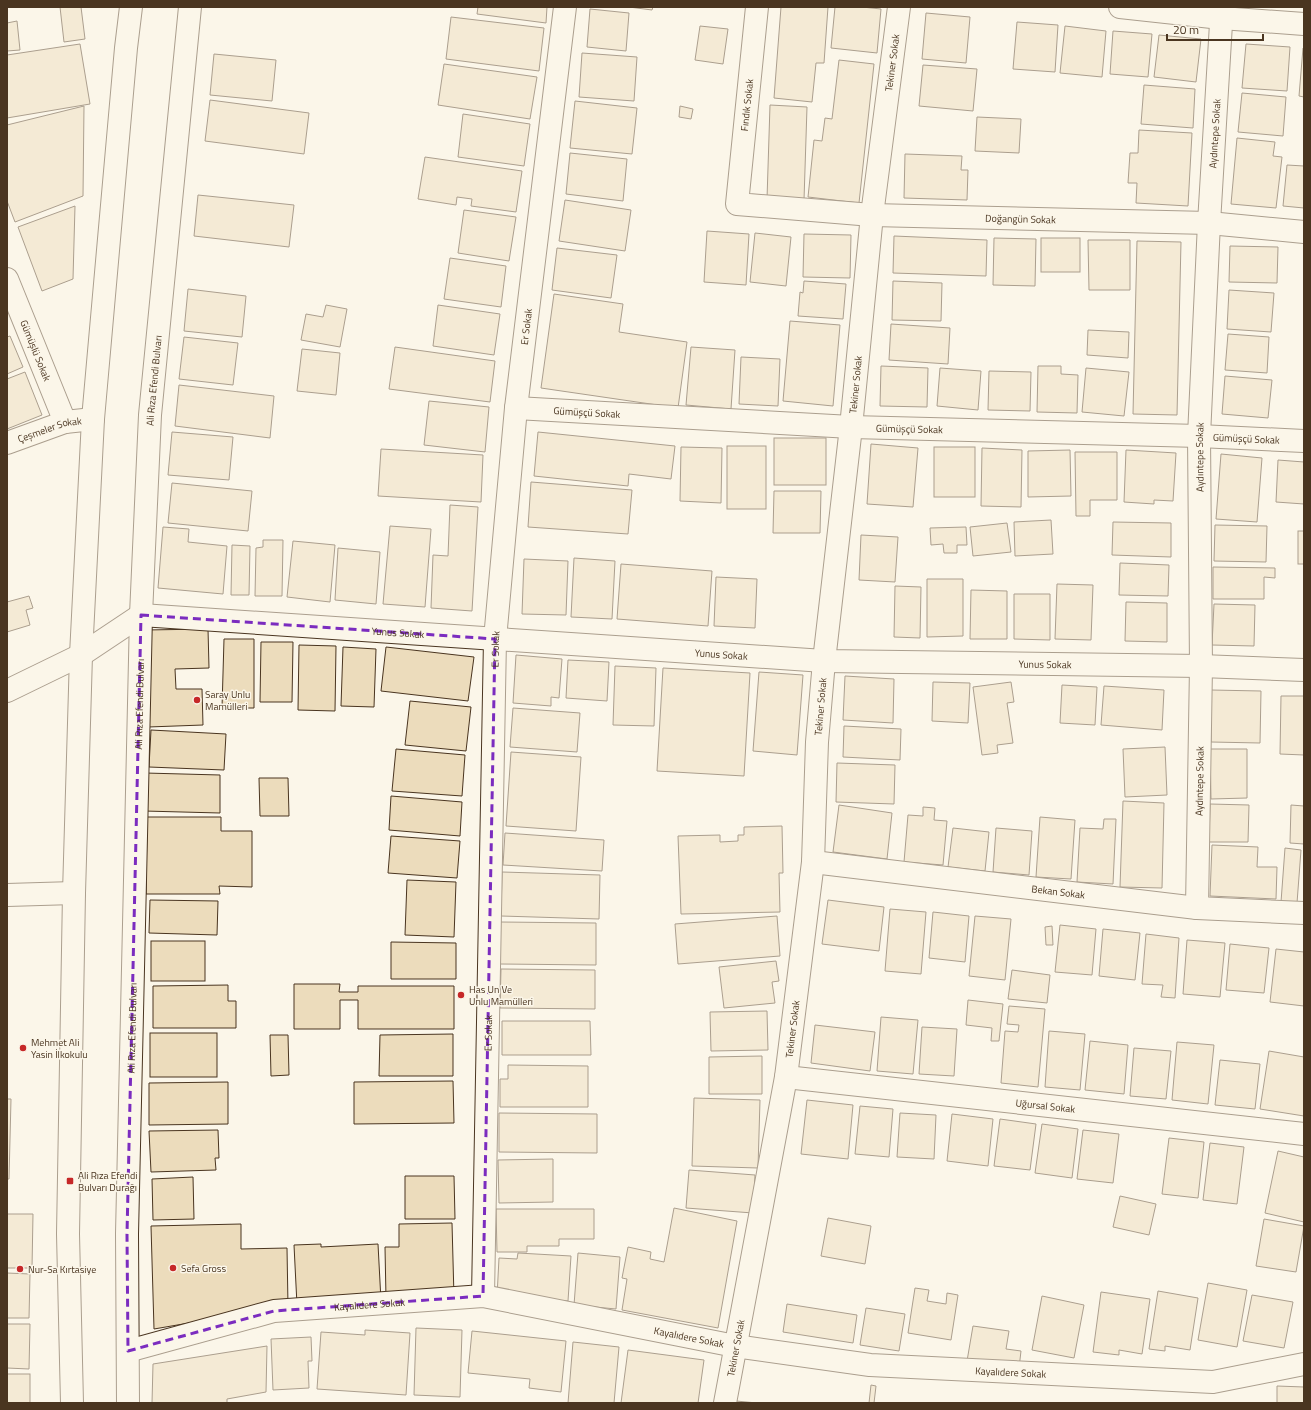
<svg xmlns="http://www.w3.org/2000/svg" width="1311" height="1410" font-family="'Titillium Web',sans-serif">
<style>
.building{fill:#ecdcbc;stroke:#4a3520}
.lines{fill:none;stroke-linecap:round;stroke-linejoin:round}
.minor-casing{stroke:#4a3520;stroke-width:24}
.primary-casing{stroke:#4a3520;stroke-width:24}
.minor{stroke:#fbf6e9;stroke-width:22}
.primary{stroke:#fbf6e9;stroke-width:22}
.marked{fill:none;stroke:#7b2cbf;stroke-width:3;stroke-dasharray:8 5;stroke-linejoin:round}
.poi-dot{fill:#c62828;stroke:#fbf6e9;stroke-width:1.5}
.labels{text-anchor:middle;dominant-baseline:central;stroke-width:3;stroke-linejoin:round;paint-order:stroke}
.street-label{font-size:10px;fill:#4a3520;stroke:#fbf6e9}
.poi-label{font-size:10px;fill:#4a3520;stroke:#fbf6e9;text-anchor:start}
</style>
<rect width="100%" height="100%" fill="#fbf6e9"/>
<g class="building">
<polygon points="60,7 81,7 85,39 64,42"/>
<polygon points="478,7 547,7 546,23 477,14"/>
<polygon points="629,7 653,7 652,10"/>
<polygon points="781,7 828,7 824,63 816,63 812,102 774,98"/>
<polygon points="835,7 862,7 881,9 877,53 831,48"/>
<polygon points="590,9 629,13 626,51 587,47"/>
<polygon points="926,13 970,17 966,63 922,59"/>
<polygon points="451,17 544,28 539,71 446,59"/>
<polygon points="17,21 20,50 7,51 7,23"/>
<polygon points="1017,22 1058,25 1055,72 1013,69"/>
<polygon points="700,26 728,29 723,64 695,60"/>
<polygon points="1065,26 1106,31 1102,77 1060,73"/>
<polygon points="1113,31 1152,34 1148,77 1110,74"/>
<polygon points="1159,35 1201,39 1196,82 1154,77"/>
<polygon points="80,44 90,104 7,118 7,55"/>
<polygon points="1246,44 1290,47 1287,91 1242,88"/>
<polygon points="1303,48 1304,48 1304,97 1299,96"/>
<polygon points="582,53 637,57 634,101 579,97"/>
<polygon points="214,54 276,60 272,101 210,95"/>
<polygon points="839,60 874,64 859,203 808,197 814,140 822,141 825,118 832,119"/>
<polygon points="444,64 537,77 530,119 438,105"/>
<polygon points="923,65 977,69 973,111 919,106"/>
<polygon points="1144,85 1195,89 1193,128 1141,124"/>
<polygon points="1242,93 1286,97 1283,136 1238,132"/>
<polygon points="210,100 309,113 304,154 205,141"/>
<polygon points="575,101 637,108 632,154 570,148"/>
<polygon points="770,105 807,107 804,200 767,199"/>
<polygon points="84,106 83,196 15,222 7,201 7,125"/>
<polygon points="680,106 693,109 691,119 679,117"/>
<polygon points="463,114 530,124 524,166 458,157"/>
<polygon points="977,117 1021,119 1019,153 975,151"/>
<polygon points="1139,130 1192,133 1188,206 1136,203 1137,183 1128,183 1130,153 1138,153"/>
<polygon points="1237,138 1275,142 1273,156 1282,157 1276,208 1231,204"/>
<polygon points="570,153 627,159 623,201 566,194"/>
<polygon points="905,154 962,156 961,170 968,170 967,200 904,198"/>
<polygon points="425,157 522,171 516,212 471,206 472,199 457,197 456,205 418,199"/>
<polygon points="1287,165 1304,166 1304,208 1283,206"/>
<polygon points="198,195 294,205 289,247 194,236"/>
<polygon points="565,200 631,210 625,251 559,241"/>
<polygon points="75,206 73,279 42,291 18,227"/>
<polygon points="464,210 516,217 509,261 458,253"/>
<polygon points="707,231 749,234 746,285 704,282"/>
<polygon points="755,233 791,237 786,286 750,282"/>
<polygon points="804,234 851,235 850,278 803,277"/>
<polygon points="894,236 987,240 986,276 893,273"/>
<polygon points="994,238 1036,239 1035,286 993,285"/>
<rect x="1041" y="238" width="39" height="34"/>
<polygon points="1088,240 1130,240 1130,290 1089,290"/>
<polygon points="1137,241 1181,242 1177,415 1133,414"/>
<polygon points="1230,246 1278,247 1277,283 1229,282"/>
<polygon points="557,248 617,255 611,298 552,290"/>
<polygon points="450,258 506,266 501,307 444,299"/>
<polygon points="804,281 846,284 843,319 798,316 800,292 803,293"/>
<polygon points="893,281 942,283 941,321 892,320"/>
<polygon points="188,289 246,296 242,337 184,331"/>
<polygon points="1229,290 1274,293 1271,332 1227,329"/>
<polygon points="554,294 623,304 619,332 687,342 678,408 541,388"/>
<polygon points="326,305 347,309 340,347 301,340 306,314 323,317"/>
<polygon points="438,305 500,314 494,355 433,346"/>
<polygon points="790,321 840,325 833,406 783,401"/>
<polygon points="891,324 950,328 948,364 889,360"/>
<polygon points="1088,330 1129,332 1128,358 1087,355"/>
<polygon points="1228,334 1269,337 1267,373 1225,370"/>
<polygon points="10,336 23,367 7,374 7,337"/>
<polygon points="184,337 238,343 233,385 179,379"/>
<polygon points="395,347 495,361 490,402 389,389"/>
<polygon points="691,347 735,350 731,409 686,405"/>
<polygon points="302,349 340,353 336,395 297,391"/>
<polygon points="741,357 780,359 778,406 739,404"/>
<polygon points="881,366 928,368 927,407 880,406"/>
<polygon points="1038,366 1061,366 1061,374 1078,375 1077,413 1037,412"/>
<polygon points="940,368 981,371 978,410 937,406"/>
<polygon points="1086,368 1129,372 1124,416 1082,412"/>
<polygon points="989,371 1031,372 1030,411 988,410"/>
<polygon points="25,372 42,415 7,429 7,379"/>
<polygon points="1225,376 1272,380 1268,418 1222,414"/>
<polygon points="179,385 274,396 270,438 175,426"/>
<polygon points="429,401 489,407 485,452 424,445"/>
<polygon points="172,432 233,437 229,480 168,475"/>
<polygon points="538,432 675,446 671,479 629,474 628,486 534,476"/>
<rect x="774" y="438" width="52" height="47"/>
<polygon points="871,444 918,448 913,507 867,504"/>
<rect x="727" y="446" width="39" height="63"/>
<polygon points="681,447 722,448 721,503 680,501"/>
<rect x="934" y="447" width="41" height="50"/>
<polygon points="982,448 1022,450 1021,507 981,506"/>
<polygon points="381,449 483,455 481,502 378,496"/>
<polygon points="1070,450 1071,496 1028,497 1028,451"/>
<polygon points="1126,450 1176,453 1173,501 1154,500 1154,504 1124,502"/>
<polygon points="1075,452 1117,452 1117,500 1090,500 1090,516 1076,516"/>
<polygon points="1221,454 1262,458 1257,522 1216,519"/>
<polygon points="1278,460 1304,462 1304,504 1276,502"/>
<polygon points="531,482 632,490 628,534 528,527"/>
<polygon points="172,483 252,491 248,531 168,523"/>
<polygon points="774,491 821,491 820,533 773,533"/>
<polygon points="450,505 478,507 472,611 431,608 433,555 448,556"/>
<polygon points="1051,520 1053,554 1015,556 1014,522"/>
<polygon points="1113,522 1171,523 1171,557 1112,555"/>
<polygon points="1007,523 1011,552 973,556 970,527"/>
<polygon points="1215,525 1267,526 1266,562 1214,561"/>
<polygon points="390,526 431,529 425,607 383,604"/>
<polygon points="163,527 189,529 188,542 227,546 223,594 158,588"/>
<polygon points="966,527 967,545 957,545 957,553 944,553 943,544 931,545 930,528"/>
<rect x="1298" y="531" width="6" height="33"/>
<polygon points="861,535 898,537 895,582 859,580"/>
<polygon points="263,540 283,540 282,596 255,596 256,548 263,547"/>
<polygon points="293,541 335,545 330,602 287,597"/>
<polygon points="232,545 250,546 249,595 231,595"/>
<polygon points="338,548 380,552 376,604 335,600"/>
<polygon points="574,558 615,561 612,619 571,617"/>
<polygon points="524,559 568,561 566,615 522,614"/>
<polygon points="1120,563 1169,565 1168,596 1119,595"/>
<polygon points="621,564 712,571 708,626 617,619"/>
<polygon points="1213,567 1275,568 1275,578 1264,577 1264,599 1213,599"/>
<polygon points="716,577 757,579 755,628 714,626"/>
<polygon points="927,579 963,579 963,636 927,637"/>
<polygon points="1057,584 1093,585 1091,640 1055,639"/>
<polygon points="895,586 921,587 920,638 894,637"/>
<polygon points="971,590 1007,591 1007,639 970,639"/>
<polygon points="1014,594 1050,594 1050,640 1014,639"/>
<polygon points="29,596 33,608 26,610 30,625 7,632 7,602"/>
<polygon points="1126,602 1167,603 1167,642 1125,641"/>
<polygon points="1214,604 1255,605 1254,646 1212,645"/>
<polygon points="208,629 209,668 175,669 176,689 202,689 203,725 148,727 145,630"/>
<polygon points="224,639 254,639 254,708 222,708"/>
<polygon points="261,642 293,642 292,702 260,702"/>
<polygon points="299,645 336,646 335,711 298,710"/>
<polygon points="343,647 376,649 374,707 341,706"/>
<polygon points="386,647 474,657 468,701 381,691"/>
<polygon points="516,655 562,659 559,698 551,697 551,706 513,703"/>
<polygon points="568,660 609,662 607,701 566,698"/>
<polygon points="615,666 656,668 654,726 613,725"/>
<polygon points="663,668 750,673 744,776 657,771"/>
<polygon points="759,672 803,675 797,755 753,751"/>
<polygon points="845,676 894,679 893,723 843,720"/>
<polygon points="933,682 970,683 968,723 932,721"/>
<polygon points="1011,682 1014,702 1007,703 1013,743 997,745 998,753 982,755 973,687"/>
<polygon points="1062,685 1097,687 1095,725 1060,723"/>
<polygon points="1104,686 1164,690 1162,730 1101,725"/>
<polygon points="1211,690 1261,691 1260,743 1211,742"/>
<polygon points="1281,696 1304,696 1304,755 1280,754"/>
<polygon points="410,701 471,707 466,751 405,745"/>
<polygon points="513,708 580,713 577,752 510,747"/>
<polygon points="844,726 901,729 900,760 843,757"/>
<polygon points="151,730 226,734 224,770 149,767"/>
<polygon points="1165,747 1167,795 1125,797 1123,749"/>
<polygon points="396,749 465,755 462,796 392,791"/>
<polygon points="1210,749 1247,749 1247,798 1211,799"/>
<polygon points="511,752 581,757 576,831 506,826"/>
<polygon points="837,763 895,765 894,804 836,802"/>
<polygon points="145,773 220,775 220,813 144,811"/>
<polygon points="259,778 288,778 289,816 260,816"/>
<polygon points="391,796 462,802 460,836 389,830"/>
<polygon points="1123,801 1164,803 1162,888 1120,887"/>
<polygon points="1210,804 1249,805 1248,842 1209,842"/>
<polygon points="839,805 892,813 887,859 833,852"/>
<polygon points="1291,805 1304,806 1304,844 1290,843"/>
<polygon points="923,807 935,808 934,820 947,821 943,865 904,862 908,815 923,816"/>
<polygon points="147,817 221,817 221,831 252,831 252,887 219,886 220,894 146,894"/>
<polygon points="1040,817 1075,820 1071,879 1036,877"/>
<polygon points="1104,819 1116,819 1113,884 1077,882 1080,828 1103,829"/>
<polygon points="782,826 783,873 779,873 780,912 681,914 678,836 720,835 720,842 738,841 738,835 744,835 744,827"/>
<polygon points="953,828 989,832 985,871 948,867"/>
<polygon points="996,828 1032,831 1029,875 993,872"/>
<polygon points="505,833 604,840 602,871 503,865"/>
<polygon points="391,836 460,841 457,878 388,873"/>
<polygon points="1212,845 1258,847 1257,867 1277,867 1276,899 1210,896"/>
<polygon points="1285,848 1301,850 1297,903 1281,902"/>
<polygon points="502,872 600,875 599,919 501,916"/>
<polygon points="407,880 456,882 454,937 405,935"/>
<polygon points="150,900 218,901 217,935 149,933"/>
<polygon points="828,900 884,907 879,951 822,944"/>
<polygon points="890,909 926,912 921,974 885,971"/>
<polygon points="933,912 969,916 965,962 929,958"/>
<polygon points="777,916 780,956 678,964 675,924"/>
<polygon points="975,916 1011,919 1005,980 969,976"/>
<polygon points="500,922 596,923 596,965 500,964"/>
<polygon points="1060,925 1096,929 1092,975 1055,972"/>
<polygon points="1052,926 1053,945 1046,945 1045,927"/>
<polygon points="1103,929 1140,933 1135,980 1099,976"/>
<polygon points="1146,934 1179,938 1175,998 1161,997 1163,985 1142,984"/>
<polygon points="1187,940 1225,943 1220,997 1183,994"/>
<rect x="151" y="941" width="54" height="40"/>
<polygon points="391,942 456,943 456,979 391,979"/>
<polygon points="1230,944 1269,948 1264,993 1226,990"/>
<polygon points="1276,949 1304,952 1304,1006 1270,1002"/>
<polygon points="776,961 779,981 772,982 775,1003 724,1008 719,967"/>
<polygon points="501,969 595,970 595,1009 500,1008"/>
<polygon points="1012,970 1050,975 1047,1003 1008,999"/>
<polygon points="294,984 340,984 339,992 358,992 358,986 454,986 454,1029 358,1029 358,1000 340,1000 340,1029 294,1029"/>
<polygon points="228,985 228,1001 236,1001 236,1028 153,1028 153,986"/>
<polygon points="968,1000 1003,1004 999,1041 991,1041 992,1028 966,1025"/>
<polygon points="1009,1006 1045,1009 1038,1087 1001,1083 1005,1031 1018,1032 1019,1025 1007,1024"/>
<polygon points="767,1011 768,1050 711,1051 710,1012"/>
<polygon points="881,1017 918,1020 913,1074 877,1071"/>
<polygon points="502,1021 590,1021 591,1055 502,1055"/>
<polygon points="815,1025 875,1032 870,1071 811,1063"/>
<polygon points="922,1027 957,1029 954,1076 919,1074"/>
<polygon points="1049,1031 1085,1034 1080,1090 1045,1087"/>
<rect x="150" y="1033" width="67" height="44"/>
<polygon points="453,1034 453,1076 379,1076 380,1035"/>
<polygon points="270,1035 288,1035 289,1075 271,1076"/>
<polygon points="1090,1041 1128,1045 1124,1094 1085,1090"/>
<polygon points="1177,1042 1214,1045 1208,1104 1172,1100"/>
<polygon points="1134,1048 1171,1051 1166,1099 1130,1096"/>
<polygon points="1269,1051 1304,1057 1304,1116 1260,1109"/>
<polygon points="762,1056 762,1094 709,1094 709,1057"/>
<polygon points="1220,1060 1260,1064 1255,1109 1215,1105"/>
<polygon points="508,1065 588,1066 588,1107 500,1107 500,1079 508,1079"/>
<polygon points="453,1081 454,1123 354,1124 354,1082"/>
<polygon points="228,1082 228,1124 149,1125 149,1083"/>
<polygon points="694,1098 760,1100 758,1168 692,1166"/>
<polygon points="7,1099 11,1099 9,1179 7,1179"/>
<polygon points="807,1100 853,1105 848,1159 801,1154"/>
<polygon points="860,1106 893,1109 889,1157 855,1154"/>
<polygon points="499,1113 597,1114 597,1153 499,1152"/>
<polygon points="900,1113 936,1115 934,1159 897,1157"/>
<polygon points="952,1114 993,1119 988,1166 947,1161"/>
<polygon points="1000,1119 1036,1124 1030,1170 994,1166"/>
<polygon points="1042,1124 1078,1129 1072,1178 1035,1173"/>
<polygon points="218,1130 219,1158 215,1158 216,1170 151,1172 149,1131"/>
<polygon points="1083,1130 1119,1134 1113,1183 1077,1179"/>
<polygon points="1169,1138 1204,1142 1198,1198 1162,1194"/>
<polygon points="1210,1143 1244,1147 1237,1204 1203,1200"/>
<polygon points="1278,1151 1304,1157 1304,1222 1265,1213"/>
<polygon points="553,1159 553,1202 499,1203 498,1160"/>
<polygon points="689,1170 755,1175 753,1213 686,1208"/>
<polygon points="405,1176 454,1176 455,1219 405,1219"/>
<polygon points="193,1177 194,1219 153,1220 152,1179"/>
<polygon points="1120,1196 1156,1204 1149,1235 1113,1227"/>
<polygon points="674,1208 737,1221 718,1328 622,1310 627,1279 622,1278 628,1247 651,1252 650,1259 664,1262"/>
<polygon points="496,1209 594,1209 594,1239 559,1239 559,1246 527,1246 527,1252 497,1252"/>
<polygon points="7,1214 33,1214 32,1268 7,1268"/>
<polygon points="828,1218 871,1226 865,1264 821,1256"/>
<polygon points="1264,1219 1304,1226 1296,1272 1256,1266"/>
<polygon points="452,1223 454,1297 386,1298 385,1247 399,1247 399,1224"/>
<polygon points="241,1224 241,1249 287,1248 288,1306 154,1329 151,1226"/>
<polygon points="321,1244 321,1247 378,1244 381,1301 297,1305 294,1245"/>
<polygon points="518,1253 571,1256 568,1301 497,1297 499,1258 517,1259"/>
<polygon points="578,1253 620,1257 616,1309 574,1305"/>
<polygon points="7,1273 30,1274 29,1318 7,1318"/>
<polygon points="1208,1283 1247,1290 1237,1347 1198,1340"/>
<polygon points="915,1288 929,1290 927,1301 946,1304 947,1293 958,1295 951,1340 908,1333"/>
<polygon points="1158,1291 1198,1298 1190,1350 1165,1346 1165,1351 1149,1349"/>
<polygon points="1101,1292 1150,1299 1142,1354 1119,1350 1119,1355 1093,1352"/>
<polygon points="1252,1295 1293,1302 1284,1348 1243,1341"/>
<polygon points="1042,1296 1084,1305 1074,1358 1032,1350"/>
<polygon points="787,1304 857,1315 853,1343 783,1332"/>
<polygon points="866,1308 905,1314 899,1351 860,1345"/>
<polygon points="7,1324 30,1324 29,1369 7,1368"/>
<polygon points="973,1326 1009,1331 1006,1349 1021,1351 1019,1368 967,1361"/>
<polygon points="416,1328 462,1330 460,1397 414,1395"/>
<polygon points="365,1330 410,1333 406,1395 317,1389 321,1332 365,1335"/>
<polygon points="472,1331 566,1341 561,1392 529,1388 530,1379 468,1373"/>
<polygon points="311,1337 312,1361 308,1361 309,1388 273,1390 271,1339"/>
<polygon points="573,1342 619,1347 614,1403 568,1403"/>
<polygon points="267,1346 266,1392 227,1399 227,1403 152,1403 153,1364"/>
<polygon points="628,1350 704,1360 698,1403 621,1403"/>
<rect x="7" y="1374" width="23" height="29"/>
<polygon points="871,1385 876,1386 874,1403 869,1403"/>
<polygon points="1277,1386 1304,1387 1304,1403 1277,1403"/>
<polygon points="736,1401 757,1403 736,1403"/>
</g>
<g class="lines">
<g class="minor-casing">
<g id="minor">
<path id="s1" d="M757,7L737,204L872,215L1209,223L1304,232"/>
<polyline points="1120,7 1221,18 1304,24"/>
<path id="s2" d="M7,279L65,422"/>
<path id="s3" d="M516,408L851,427L1199,436L1304,441"/>
<path id="s4" d="M7,443L65,422L93,419"/>
<path id="s5" d="M7,691L81,655L141,615L824,661L1201,666L1304,670"/>
<path id="s6" d="M813,862L1197,908L1304,913"/>
<polyline points="7,895 74,893"/>
<path id="s7" d="M1197,908L1201,666L1199,436L1209,223L1222,7"/>
<path id="s8" d="M786,1077L1304,1134"/>
<path id="s9" d="M483,1296L495,639L516,408L565,7"/>
<path id="s10" d="M128,1351L274,1311L483,1296L735,1346L870,1365L1213,1382L1304,1364"/>
<path id="s11" d="M725,1403L786,1077L813,862L817,742L824,661L851,427L872,215L899,7"/>
</g>
</g>
<g class="primary-casing">
<g id="primary">
<polyline points="72,1403 68,1234 74,893 81,655 93,419 126,48 131,7"/>
<path id="s12" d="M128,1403L127,1234L141,615L150,415L190,7"/>
</g>
</g>
<use href="#minor" class="minor"/>
<use href="#primary" class="primary"/>
</g>
<path d="M0 0H1311V1410H0ZM141,615L495,639L483,1296L274,1311L128,1351L127,1234Z" fill="#fbf6e9" fill-opacity=".55" fill-rule="evenodd"/>
<path class="marked" d="M141,615L495,639L483,1296L274,1311L128,1351L127,1234Z"/>
<g class="poi-dot">
<circle cx="197" cy="700" r="4"/>
<circle cx="461" cy="995" r="4"/>
<circle cx="23" cy="1048" r="4"/>
<rect x="66" y="1177" width="8" height="8" rx="2"/>
<circle cx="173" cy="1268" r="4"/>
<circle cx="20" cy="1269" r="4"/>
</g>
<g class="labels">
<g class="street-label">
<text stroke="none"><textPath href="#s11" startOffset="1352">Tekiner Sokak</textPath></text>
<text transform="translate(747 105) rotate(-84)">Fındık Sokak</text>
<text stroke="none"><textPath href="#s7" startOffset="775">Aydıntepe Sokak</textPath></text>
<text stroke="none"><textPath href="#s1" startOffset="482">Doğangün Sokak</textPath></text>
<text stroke="none"><textPath href="#s9" startOffset="971">Er Sokak</textPath></text>
<text stroke="none"><textPath href="#s2" startOffset="77">Gümüşlü Sokak</textPath></text>
<text stroke="none"><textPath href="#s12" startOffset="1023">Ali Rıza Efendi Bulvarı</textPath></text>
<text stroke="none"><textPath href="#s11" startOffset="1028">Tekiner Sokak</textPath></text>
<text stroke="none"><textPath href="#s3" startOffset="71">Gümüşçü Sokak</textPath></text>
<text stroke="none"><textPath href="#s3" startOffset="394">Gümüşçü Sokak</textPath></text>
<text stroke="none"><textPath href="#s4" startOffset="45">Çeşmeler Sokak</textPath></text>
<text stroke="none"><textPath href="#s3" startOffset="731">Gümüşçü Sokak</textPath></text>
<text stroke="none"><textPath href="#s7" startOffset="451">Aydıntepe Sokak</textPath></text>
<text stroke="none"><textPath href="#s5" startOffset="412">Yunus Sokak</textPath></text>
<text stroke="none"><textPath href="#s9" startOffset="647">Er Sokak</textPath></text>
<text stroke="none"><textPath href="#s5" startOffset="736">Yunus Sokak</textPath></text>
<text stroke="none"><textPath href="#s5" startOffset="1060">Yunus Sokak</textPath></text>
<text stroke="none"><textPath href="#s12" startOffset="699">Ali Rıza Efendi Bulvarı</textPath></text>
<text stroke="none"><textPath href="#s11" startOffset="704">Tekiner Sokak</textPath></text>
<text stroke="none"><textPath href="#s7" startOffset="127">Aydıntepe Sokak</textPath></text>
<text stroke="none"><textPath href="#s6" startOffset="247">Bekan Sokak</textPath></text>
<text stroke="none"><textPath href="#s12" startOffset="375">Ali Rıza Efendi Bulvarı</textPath></text>
<text stroke="none"><textPath href="#s11" startOffset="380">Tekiner Sokak</textPath></text>
<text stroke="none"><textPath href="#s9" startOffset="263">Er Sokak</textPath></text>
<text stroke="none"><textPath href="#s8" startOffset="261">Uğursal Sokak</textPath></text>
<text stroke="none"><textPath href="#s10" startOffset="247">Kayalıdere Sokak</textPath></text>
<text stroke="none"><textPath href="#s10" startOffset="571">Kayalıdere Sokak</textPath></text>
<text stroke="none"><textPath href="#s11" startOffset="56">Tekiner Sokak</textPath></text>
<text stroke="none"><textPath href="#s10" startOffset="895">Kayalıdere Sokak</textPath></text>
</g>
<g class="poi-label">
<text x="205" y="694">Saray Unlu<tspan x="205" dy="12">Mamülleri</tspan></text>
<text x="469" y="989">Has Un Ve<tspan x="469" dy="12">Unlu Mamülleri</tspan></text>
<text x="31" y="1042">Mehmet Ali<tspan x="31" dy="12">Yasin İlkokulu</tspan></text>
<text x="78" y="1175">Ali Rıza Efendi<tspan x="78" dy="12">Bulvarı Durağı</tspan></text>
<text x="181" y="1268">Sefa Gross</text>
<text x="28" y="1269">Nur-Sa Kırtasiye</text>
</g>
</g>
<rect width="1311" height="1410" fill="none" stroke="#4a3520" stroke-width="16"/>
<path d="M1167 34v6h96v-6" fill="none" stroke="#4a3520" stroke-width="2"/>
<text x="1173" y="34" font-size="12" fill="#4a3520" stroke="#fbf6e9" stroke-width="3" paint-order="stroke">20 m</text>
</svg>
